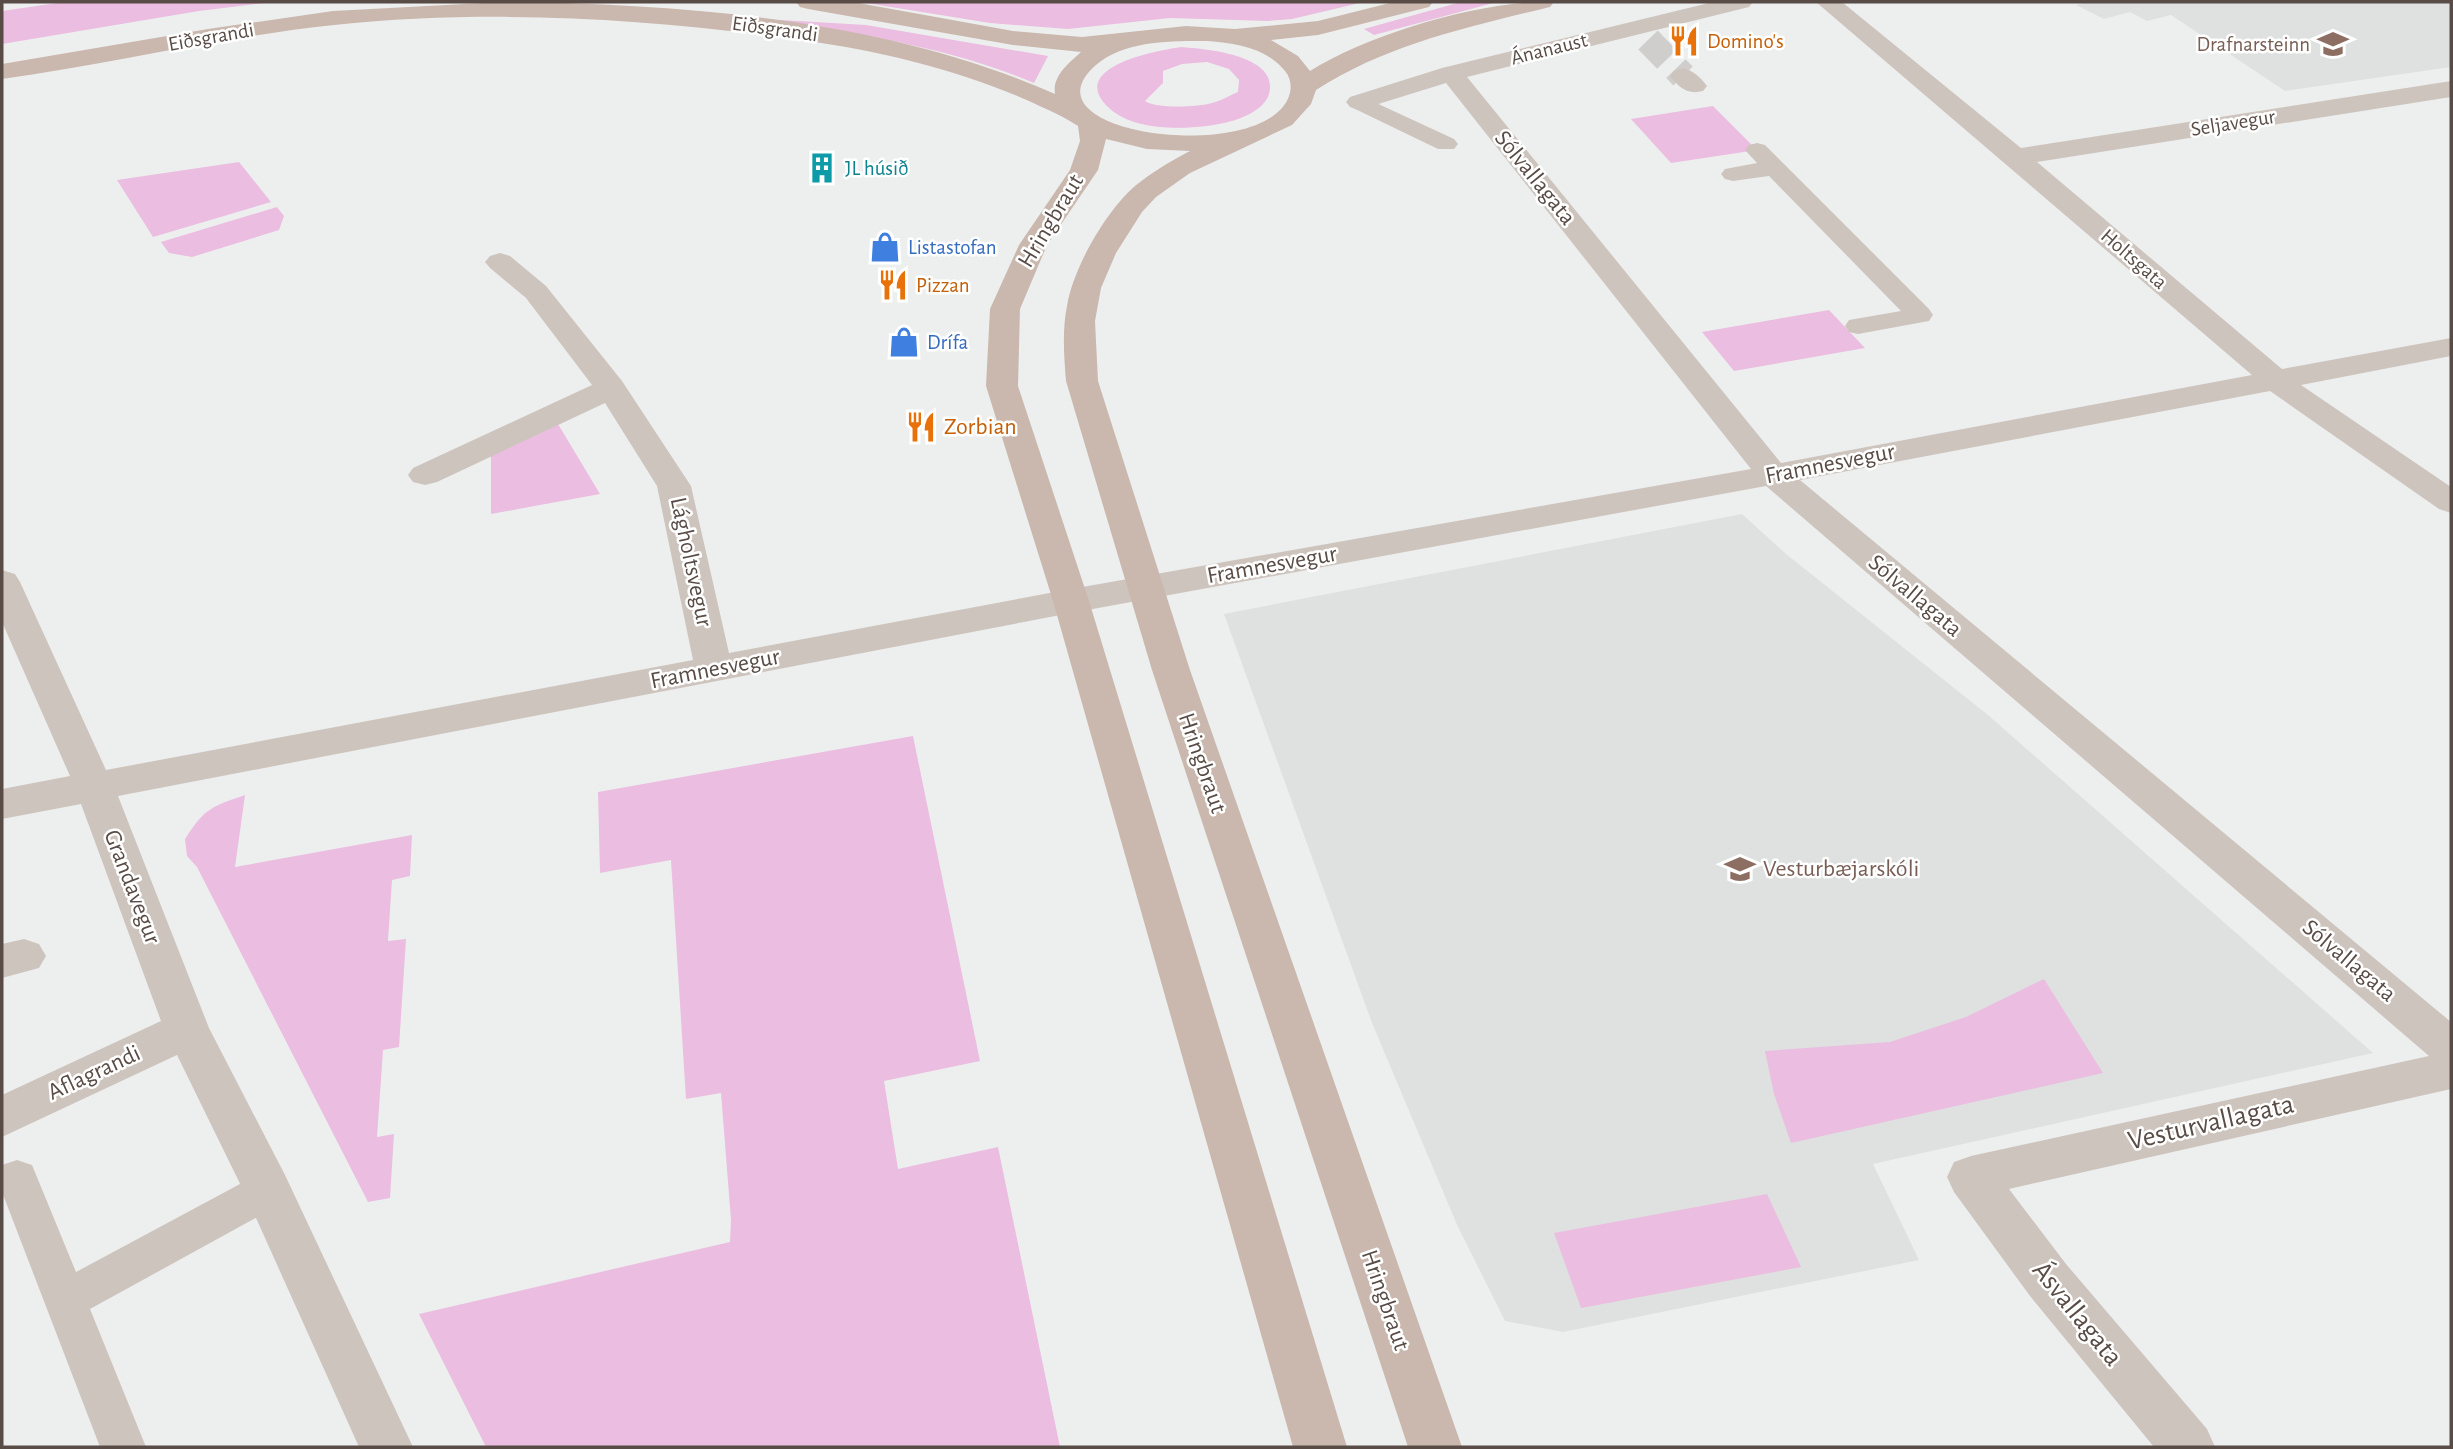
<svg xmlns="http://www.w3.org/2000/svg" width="2453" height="1449" font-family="'Alegreya Sans',sans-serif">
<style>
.education{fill:#dee1e0}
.green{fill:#ebbde0;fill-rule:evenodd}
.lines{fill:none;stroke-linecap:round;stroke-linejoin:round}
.street-tunnel{stroke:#cfcecd;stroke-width:27;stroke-dasharray:27 13;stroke-linecap:butt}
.lane{fill:#cec4be;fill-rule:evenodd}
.street{fill:#cec4be;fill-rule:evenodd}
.primary{fill:#cab8ae;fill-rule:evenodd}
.labels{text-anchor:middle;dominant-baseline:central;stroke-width:5;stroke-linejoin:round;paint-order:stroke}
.far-street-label{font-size:21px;fill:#594c46;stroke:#fff}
.far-food-label{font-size:21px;fill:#c56008;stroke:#fff;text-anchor:start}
.far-education-label{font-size:21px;fill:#785e54;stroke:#fff;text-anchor:end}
.far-culture-label{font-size:21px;fill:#0d838f;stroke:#fff;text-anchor:start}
.far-shop-label{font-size:21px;fill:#366cbe;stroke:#fff;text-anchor:start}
.street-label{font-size:24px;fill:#594c46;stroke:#fff}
.food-label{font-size:24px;fill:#c56008;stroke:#fff;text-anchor:start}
.education-label{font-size:24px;fill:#785e54;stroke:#fff;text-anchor:start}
.near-street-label{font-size:28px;fill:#594c46;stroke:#fff}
</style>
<rect width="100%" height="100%" fill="#edefef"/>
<g class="education">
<polygon points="2087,2 2451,2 2451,67 2285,91 2171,15 2147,21 2130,12 2104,19 2076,5"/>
<polygon points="1742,514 1786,554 1988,715 2373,1053 1873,1164 1919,1260 1563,1332 1505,1321 1458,1227 1372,1023 1224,614"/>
</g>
<g class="green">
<polygon points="64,2 273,2 199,11 2,44 2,11"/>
<polygon points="860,2 1364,2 1292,19 1268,21 1170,18 1068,29 990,23"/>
<polygon points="1461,2 1497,2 1374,35 1364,29"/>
<path d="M764,19L866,25L1048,56L1034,83C947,46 856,34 764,19Z"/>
<path d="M1182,47C1206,49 1280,55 1269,94C1265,108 1246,117 1232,121C1198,130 1137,134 1109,108C1065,67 1158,50 1182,47ZM1207,62L1229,69L1239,80L1238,92C1230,95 1221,101 1212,103C1198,107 1156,109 1145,101L1163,83V71L1182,64Z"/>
<polygon points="1713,106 1757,150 1671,163 1631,119"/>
<polygon points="239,162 271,202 153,237 117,180"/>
<polygon points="277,207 284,216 279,230 192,257 169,253 161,242"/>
<polygon points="1829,310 1865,348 1734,371 1702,332"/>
<polygon points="558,424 600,494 491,514 491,452"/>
<polygon points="913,736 980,1061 884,1081 898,1169 998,1147 1060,1447 486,1447 419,1314 730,1242 731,1220 721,1093 686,1099 671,860 600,873 598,792"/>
<path d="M245,795L235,867L412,835L410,876L392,880L388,941L406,939L399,1047L383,1050L377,1137L394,1134L390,1198L368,1202L197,867L187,856L185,839C205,808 211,807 245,795Z"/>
<polygon points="2044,979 2103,1073 1791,1143 1774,1094 1765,1051 1890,1042 1966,1017"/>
<polygon points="1767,1194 1801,1267 1581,1308 1554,1233"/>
</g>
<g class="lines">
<polyline class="street-tunnel" points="1648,40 1683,76"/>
<g class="lane">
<polygon points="1359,95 1454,139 1458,144 1454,149 1438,149 1351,107 1348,102 1351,97"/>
<polygon points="1757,143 1765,145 1929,309 1933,315 1929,321 1858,334 1849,332 1845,326 1849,320 1901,311 1769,176 1733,181 1725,179 1721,174 1725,169 1757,163 1745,150 1749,145"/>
<polygon points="17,1160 32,1165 76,1272 253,1177 268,1172 283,1177 289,1190 283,1203 90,1309 146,1447 100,1447 2,1192 2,1165"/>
</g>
<g class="street">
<polygon points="1713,2 1753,2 1749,7 1467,77 1781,463 2252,375 1816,2 1842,2 2021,148 2451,81 2451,97 2037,162 2282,369 2451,338 2451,356 2301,385 2451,487 2451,513 2439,509 2270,391 1800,480 2451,1022 2451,1089 2009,1189 2066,1264 2207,1429 2215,1447 2154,1447 2030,1296 1954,1192 1947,1177 1954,1162 1971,1156 2429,1056 1766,486 1071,613 118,796 209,1028 285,1175 413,1447 359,1447 247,1198 177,1055 2,1137 2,1095 161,1021 81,804 2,819 2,789 70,776 2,622 2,570 15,574 20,582 106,770 693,660 657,486 605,403 437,482 425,485 413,482 408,475 413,468 592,385 526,298 490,268 485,262 490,256 500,253 510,256 546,286 622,381 691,486 729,653 1071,589 1751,469 1446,83 1359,110 1350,107 1346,102 1350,97 1442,68"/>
<path d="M1683,68C1694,71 1700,77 1707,86L1703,91C1688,95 1679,88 1670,76L1674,71Z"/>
<polygon points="24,939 39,944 46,956 39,968 2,978 2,944"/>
</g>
<path class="primary" d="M502,2C686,4 886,19 1055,94C1052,76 1069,63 1081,52L1013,45L808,9L800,7L796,2H853L1013,31L1082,37L1186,26L1235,29L1318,21L1394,2H1433L1429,7L1318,35L1271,40L1298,56L1310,71C1371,33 1483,0 1554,2L1550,7C1469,27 1388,44 1316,90L1311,104L1292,125L1190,173L1156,197L1142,212L1116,253L1101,288L1095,321L1098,381L1190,670L1462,1447H1408L1152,670L1066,381C1064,356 1062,331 1067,306C1073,268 1106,211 1135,186C1152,172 1171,161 1190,151L1147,149L1106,139L1098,170L1047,245L1020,309L1018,386L1089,601L1347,1447H1293L1053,601L986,386L990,309L1019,245L1070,170L1080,141L1078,126C1063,116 1046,109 1029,101C956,69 880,51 801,40C646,18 490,9 334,25C222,37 113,63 2,79V64L208,29L333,11ZM1208,41C1235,43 1267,48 1285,71C1291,78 1292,88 1289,96C1265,166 1016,135 1096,65C1125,40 1172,41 1208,41Z"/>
</g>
<defs>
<g id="restaurant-bare" transform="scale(2.415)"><path d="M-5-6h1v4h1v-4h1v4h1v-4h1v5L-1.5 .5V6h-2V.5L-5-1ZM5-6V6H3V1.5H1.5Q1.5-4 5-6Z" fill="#e8710a" stroke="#fff" stroke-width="2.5" paint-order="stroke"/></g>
<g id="school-bare" transform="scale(2.415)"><path d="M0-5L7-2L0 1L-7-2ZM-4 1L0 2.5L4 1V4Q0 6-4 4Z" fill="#8d6e63" stroke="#fff" stroke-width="2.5" paint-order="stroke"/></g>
<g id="building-bare" transform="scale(2.415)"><path d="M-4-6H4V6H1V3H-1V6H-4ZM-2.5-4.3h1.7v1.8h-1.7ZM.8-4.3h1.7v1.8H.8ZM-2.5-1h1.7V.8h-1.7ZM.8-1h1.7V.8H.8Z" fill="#0f9aa8" stroke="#fff" stroke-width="2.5" paint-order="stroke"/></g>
<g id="shop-bare" transform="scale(2.415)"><path d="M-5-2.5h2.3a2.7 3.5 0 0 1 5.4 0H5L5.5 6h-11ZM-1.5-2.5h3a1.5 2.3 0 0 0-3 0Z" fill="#3f7fe0" stroke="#fff" stroke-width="2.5" paint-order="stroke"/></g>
</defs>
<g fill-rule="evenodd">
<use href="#restaurant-bare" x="1684" y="41"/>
<use href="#school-bare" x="2333" y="44"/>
<use href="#building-bare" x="822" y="168"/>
<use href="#shop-bare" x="885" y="247"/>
<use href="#restaurant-bare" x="893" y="285"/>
<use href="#shop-bare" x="904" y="342"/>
<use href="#restaurant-bare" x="921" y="427"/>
<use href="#school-bare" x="1740" y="869"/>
</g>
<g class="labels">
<g class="far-street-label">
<text transform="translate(775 29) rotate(8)">Eiðsgrandi</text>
<text transform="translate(211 37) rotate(-10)">Eiðsgrandi</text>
<text transform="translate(1549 49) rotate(-14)">Ánanaust</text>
<text transform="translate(2233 123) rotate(-9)">Seljavegur</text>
<text transform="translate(2134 259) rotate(41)">Holtsgata</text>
</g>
<g class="far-food-label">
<text x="1707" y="41">Domino's</text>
<text x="916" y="285">Pizzan</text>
</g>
<g class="far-education-label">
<text x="2310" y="44">Drafnarsteinn</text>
</g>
<g class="far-culture-label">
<text x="845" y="168">JL húsið</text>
</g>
<g class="far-shop-label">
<text x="908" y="247">Listastofan</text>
<text x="927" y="342">Drífa</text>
</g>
<g class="street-label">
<text transform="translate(1535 178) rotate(51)">Sólvallagata</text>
<text transform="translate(1051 221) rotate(-59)">Hringbraut</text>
<text transform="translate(1830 464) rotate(-11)">Framnesvegur</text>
<text transform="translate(691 562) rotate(78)">Lágholtsvegur</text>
<text transform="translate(1272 565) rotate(-10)">Framnesvegur</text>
<text transform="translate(1915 596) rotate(40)">Sólvallagata</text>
<text transform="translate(715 669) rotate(-11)">Framnesvegur</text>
<text transform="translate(1202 763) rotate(71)">Hringbraut</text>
<text transform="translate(132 887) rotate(69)">Grandavegur</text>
<text transform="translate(2349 961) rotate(40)">Sólvallagata</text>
<text transform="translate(94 1073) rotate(-25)">Aflagrandi</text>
<text transform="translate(1385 1300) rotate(71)">Hringbraut</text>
</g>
<g class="food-label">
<text x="944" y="427">Zorbian</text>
</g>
<g class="education-label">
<text x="1763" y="869">Vesturbæjarskóli</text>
</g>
<g class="near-street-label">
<text transform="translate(2211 1123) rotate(-13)">Vesturvallagata</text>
<text transform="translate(2077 1314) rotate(51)">Ásvallagata</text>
</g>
</g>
<rect width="2453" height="1449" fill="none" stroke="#594c46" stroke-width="7"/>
</svg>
